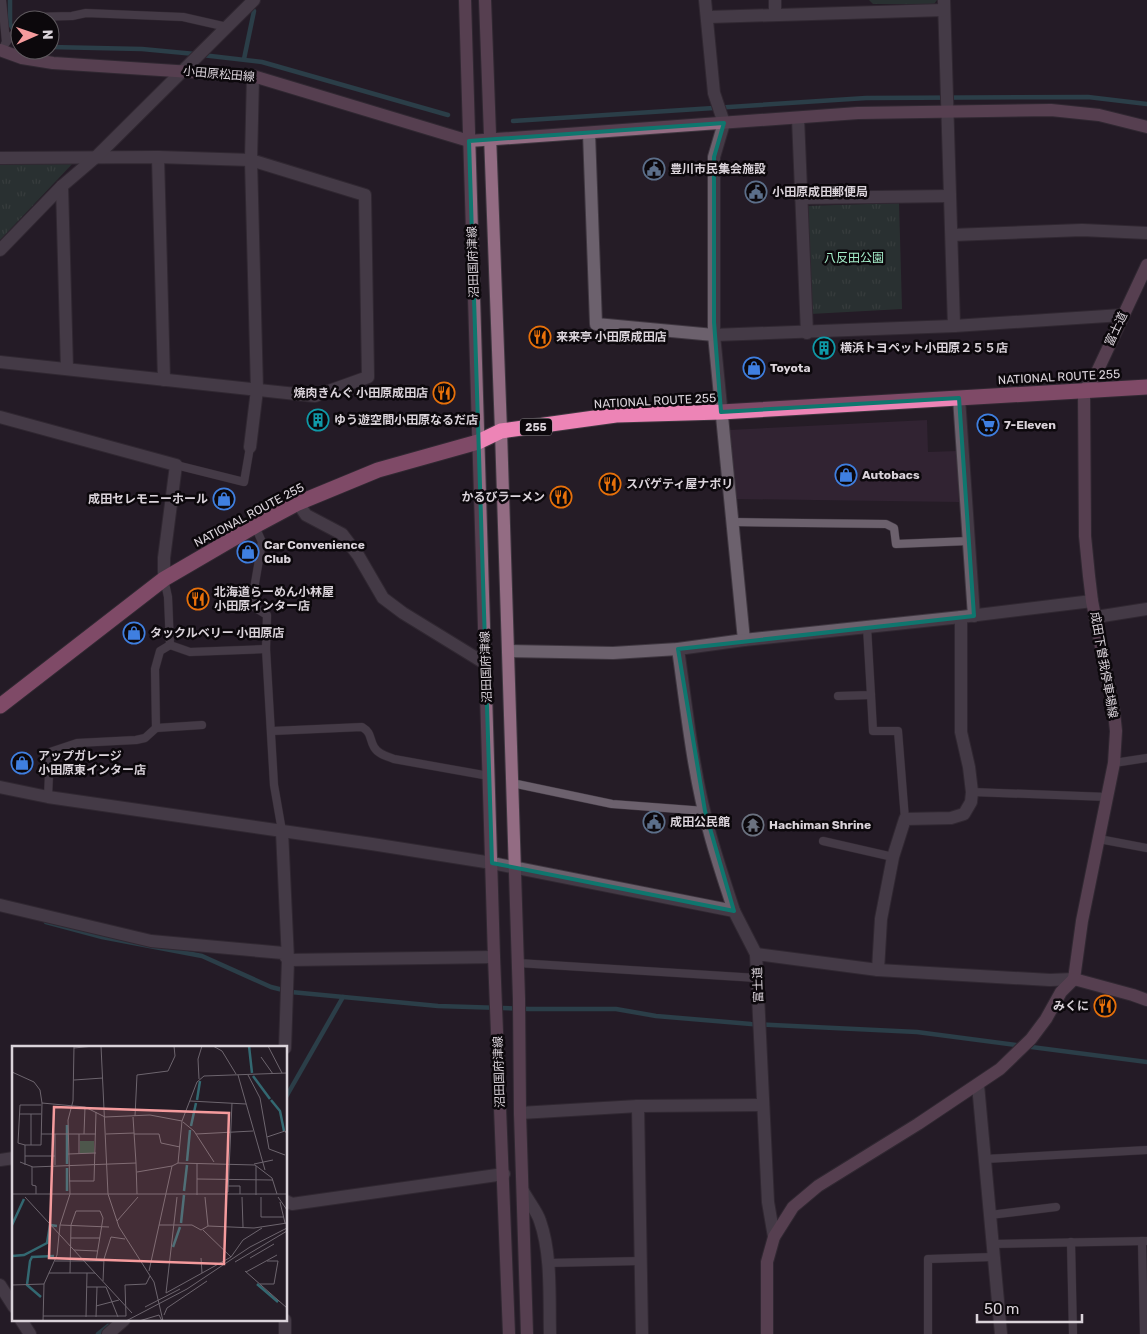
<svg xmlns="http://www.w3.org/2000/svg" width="1147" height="1334" font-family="Rubik,'Noto Sans JP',sans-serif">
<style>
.built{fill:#312332}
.grass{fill:url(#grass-tufts)}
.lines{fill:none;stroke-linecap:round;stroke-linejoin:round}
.stream{stroke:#336871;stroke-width:4.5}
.lane-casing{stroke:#3f3740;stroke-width:9}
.street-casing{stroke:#3f3740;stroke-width:14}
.secondary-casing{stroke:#3f3740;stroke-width:14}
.highway-casing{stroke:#3f3740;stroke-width:17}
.lane{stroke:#6c616d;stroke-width:8}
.street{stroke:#6c616d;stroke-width:12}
.secondary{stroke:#936c83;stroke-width:12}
.highway{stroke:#ed84b6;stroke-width:15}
.marked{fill:none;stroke:#0f766e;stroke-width:4;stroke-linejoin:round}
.labels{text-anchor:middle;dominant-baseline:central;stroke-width:5;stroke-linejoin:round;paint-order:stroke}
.shield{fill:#0c080c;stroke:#9c969c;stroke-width:1}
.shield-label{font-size:11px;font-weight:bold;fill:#dad3da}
.street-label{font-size:12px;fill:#dad3da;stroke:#0c080c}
.poi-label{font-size:12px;font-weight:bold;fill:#dad3da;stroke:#0c080c;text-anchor:start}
.park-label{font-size:12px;fill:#a4edc9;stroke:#0c080c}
.inset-river{fill:none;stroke:#336871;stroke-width:2.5}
.inset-road{fill:none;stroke:#6d656e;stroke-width:1}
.view{fill:#f59b9d;fill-opacity:0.15;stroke:#f59b9d;stroke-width:2.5}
.inset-edge{fill:none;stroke:#dad3da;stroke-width:2.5}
</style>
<defs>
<pattern id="grass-tufts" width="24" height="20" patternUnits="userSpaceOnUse" patternTransform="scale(1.25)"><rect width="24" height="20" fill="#304b3e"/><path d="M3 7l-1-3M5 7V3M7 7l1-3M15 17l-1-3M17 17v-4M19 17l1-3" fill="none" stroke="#4d6459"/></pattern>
</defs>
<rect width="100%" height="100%" fill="#251c26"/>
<polygon class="built" points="927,420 928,452 957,451 959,502 735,499 729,430"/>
<g class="grass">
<polygon points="869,0 937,0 934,4 873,4"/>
<polygon points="75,161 0,240 0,163"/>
<polygon points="899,203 902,309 810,314 805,206"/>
</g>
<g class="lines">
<g class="stream">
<polyline points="10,0 10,24 20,40"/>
<polyline points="50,47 142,49 195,54"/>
<polyline points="202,55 262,62 448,115"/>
<polyline points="244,59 254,11 250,5"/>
<polyline points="513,121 866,98 1088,97 1147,104"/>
<polyline points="46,922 102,937 202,956 271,987 291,992 438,1006 529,1009 616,1009 656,1016 751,1024 917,1032 1147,1062"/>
<polyline points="286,1097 343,997"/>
<polyline points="98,1334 108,1326"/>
</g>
<g class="lane-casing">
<g id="lane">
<polyline points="2,0 6,42"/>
<polyline points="30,20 32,17 72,16 86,13 183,17 227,27"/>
<polyline points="5,44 11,36 20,30"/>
<polyline points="176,465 244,482 250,447"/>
<polyline points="732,522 886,524 894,528 896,544 969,541"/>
<polyline points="255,526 262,542 253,595 254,607 267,615 266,649 274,785 282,831"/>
<polyline points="164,579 168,597 170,645 190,652 266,649"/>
<polyline points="871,695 873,731 898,731 905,819"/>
<polyline points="838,696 871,695 867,627"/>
<polyline points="156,728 155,669 160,651 170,645"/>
<path d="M272,731L362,727C372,733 369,738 374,747C378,754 386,756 394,759L489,776"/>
<polyline points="1114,763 1147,758"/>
<polyline points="512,783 612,804 705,811"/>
<polyline points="972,792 1108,797"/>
<polyline points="48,797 50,752 77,743 136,740 145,738 156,728 202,725"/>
<polyline points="1099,839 1147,848"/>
<polyline points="823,841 893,857"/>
<polyline points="518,963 757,978"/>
<polyline points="985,1159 1147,1150"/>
<polyline points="990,1215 1056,1207"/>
<polyline points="1142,1241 1144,1334"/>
<polyline points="1071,1242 1073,1334"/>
<polyline points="992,1244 1147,1241"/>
<polyline points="547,1263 641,1261"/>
<polyline points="928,1334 928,1259 993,1257"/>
</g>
</g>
<g class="street-casing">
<g id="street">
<polyline points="705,0 714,93 724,123 714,157 714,335 744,640 961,617 1092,601"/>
<polyline points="775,0 775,15"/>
<polyline points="944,0 954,326"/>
<polyline points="708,17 944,10"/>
<polyline points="798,118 807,333"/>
<polyline points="589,133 596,324 714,335 954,326 1122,315"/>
<polyline points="158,157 164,380"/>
<polyline points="0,158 158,157 251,160 365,195 368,377 315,396 0,362"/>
<polyline points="62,186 67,369"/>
<polyline points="801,198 950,196"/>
<polyline points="952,235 1082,230 1147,233"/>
<polyline points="0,250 62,186 96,157 254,0"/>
<polyline points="959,398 974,616"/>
<polyline points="0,417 176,465 164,558 164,579"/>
<polyline points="250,447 257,390 251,160 253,76"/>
<polyline points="298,503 306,515 342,534 358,555 383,598 403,613 486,664"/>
<polyline points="1096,617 1147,609"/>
<path d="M678,649C687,711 693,774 710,834C717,860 726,886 734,911"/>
<polyline points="508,651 613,653 678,649 744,640"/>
<polyline points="0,787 48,797 372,844 492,863 734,911 756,954"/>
<polyline points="282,831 288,960 285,1048"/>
<polyline points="0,905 151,941 283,953 288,960 494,957"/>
<polyline points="878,970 881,919 893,857 905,819 951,818 964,814 971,802 972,792 969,767 961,732 961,617"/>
<polyline points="978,1085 1001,1334"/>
<polyline points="638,1106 642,1334"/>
<polyline points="520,1113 638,1106 763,1105"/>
<polyline points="0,1160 14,1158"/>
<path d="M523,1191C528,1201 537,1211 540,1221C552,1255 549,1299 550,1334"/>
<polyline points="286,1201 292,1204 504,1174"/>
<polyline points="774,1237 768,1202 756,954 878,970 1050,980 1074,979"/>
<polyline points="0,1285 14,1307"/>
<polyline points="21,1320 30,1334"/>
<polyline points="108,1334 124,1320"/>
<polyline points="285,1334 285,1320"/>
</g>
</g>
<g class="secondary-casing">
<g id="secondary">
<polyline points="465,0 494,957 509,1334"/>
<polyline points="485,0 501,431 519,999 520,1113 527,1334"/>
<polyline points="0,50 22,58 53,63 253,76 469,141 858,113 1051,110 1099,115 1147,127"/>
<polyline points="1074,979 1082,921 1114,763 1116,731 1114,712 1092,601 1089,576 1085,536 1084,391 1096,374 1147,265"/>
<polyline points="1074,979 1133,995 1147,1000"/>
<polyline points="767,1334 767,1262 774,1237 793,1207 818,1186 918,1124 1000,1069 1031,1039 1046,1019 1061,992 1074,979"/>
</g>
</g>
<g class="highway-casing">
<polyline id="highway" points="0,706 164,579 255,526 298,503 378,470 478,442 501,431 616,415 721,412 1147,387"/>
</g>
<use href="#lane" class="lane"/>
<use href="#street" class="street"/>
<use href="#secondary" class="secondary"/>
<use href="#highway" class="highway"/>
</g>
<path d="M0 0H1147V1334H0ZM724,123L714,157V322L721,412L959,398L974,616L678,649L705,811L734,911L492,863L469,141Z" fill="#251c26" fill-opacity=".55" fill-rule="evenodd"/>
<path class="marked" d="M724,123L714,157V322L721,412L959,398L974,616L678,649L705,811L734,911L492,863L469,141Z"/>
<defs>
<g id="civic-ring" transform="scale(1.125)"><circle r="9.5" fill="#0c080c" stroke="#5c6f8a" stroke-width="1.5"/><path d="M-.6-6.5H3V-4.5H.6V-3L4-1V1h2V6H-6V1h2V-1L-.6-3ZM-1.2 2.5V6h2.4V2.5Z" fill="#5c6f8a"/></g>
<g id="restaurant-ring" transform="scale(1.125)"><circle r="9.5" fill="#0c080c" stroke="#e8710a" stroke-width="1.5"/><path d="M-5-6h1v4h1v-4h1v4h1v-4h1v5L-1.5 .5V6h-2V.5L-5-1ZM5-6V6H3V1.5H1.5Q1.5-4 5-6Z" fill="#e8710a"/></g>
<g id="building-ring" transform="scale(1.125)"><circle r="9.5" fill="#0c080c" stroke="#0f9aa8" stroke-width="1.5"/><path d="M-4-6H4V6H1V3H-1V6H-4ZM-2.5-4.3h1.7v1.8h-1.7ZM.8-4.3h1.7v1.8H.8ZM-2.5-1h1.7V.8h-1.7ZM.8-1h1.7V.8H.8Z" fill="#0f9aa8"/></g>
<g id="shop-ring" transform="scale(1.125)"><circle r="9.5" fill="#0c080c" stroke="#3f7fe0" stroke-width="1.5"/><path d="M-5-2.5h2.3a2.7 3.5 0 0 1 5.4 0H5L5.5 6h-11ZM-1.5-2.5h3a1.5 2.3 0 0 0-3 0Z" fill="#3f7fe0"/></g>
<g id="supermarket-ring" transform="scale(1.125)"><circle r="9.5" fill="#0c080c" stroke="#3f7fe0" stroke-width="1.5"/><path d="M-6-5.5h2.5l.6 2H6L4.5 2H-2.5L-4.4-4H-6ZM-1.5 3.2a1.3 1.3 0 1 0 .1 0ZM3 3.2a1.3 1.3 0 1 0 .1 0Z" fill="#3f7fe0"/></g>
<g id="temple-ring" transform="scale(1.125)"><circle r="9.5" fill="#0c080c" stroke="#6b7280" stroke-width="1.5"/><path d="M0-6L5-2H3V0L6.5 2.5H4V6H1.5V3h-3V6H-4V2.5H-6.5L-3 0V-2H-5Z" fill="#6b7280"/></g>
</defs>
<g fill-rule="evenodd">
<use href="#civic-ring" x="654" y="169"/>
<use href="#civic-ring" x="756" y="192"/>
<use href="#restaurant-ring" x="540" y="337"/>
<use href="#building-ring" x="824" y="348"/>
<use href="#shop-ring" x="754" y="368"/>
<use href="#restaurant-ring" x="444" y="393"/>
<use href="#building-ring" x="318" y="420"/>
<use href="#supermarket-ring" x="988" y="425"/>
<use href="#shop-ring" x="846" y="475"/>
<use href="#restaurant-ring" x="610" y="484"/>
<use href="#restaurant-ring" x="561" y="497"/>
<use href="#shop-ring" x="224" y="499"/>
<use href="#shop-ring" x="248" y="552"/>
<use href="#restaurant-ring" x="198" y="599"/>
<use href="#shop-ring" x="134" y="633"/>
<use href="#shop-ring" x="22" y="763"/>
<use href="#civic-ring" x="654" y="822"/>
<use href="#temple-ring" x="753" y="825"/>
<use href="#restaurant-ring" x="1105" y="1006"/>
</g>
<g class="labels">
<rect class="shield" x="520" y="418.5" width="32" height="17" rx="4"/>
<g class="shield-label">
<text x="536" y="427">255</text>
</g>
<g class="street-label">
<text transform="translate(219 74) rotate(5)">小田原松田線</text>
<text transform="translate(473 262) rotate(-92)">沼田国府津線</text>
<text transform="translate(1116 329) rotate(-65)">富士道</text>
<text transform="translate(1059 377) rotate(-3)">NATIONAL ROUTE 255</text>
<text transform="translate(655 401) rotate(-3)">NATIONAL ROUTE 255</text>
<text transform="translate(249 515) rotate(-28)">NATIONAL ROUTE 255</text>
<text transform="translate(1104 665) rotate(80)">成田下曽我停車場線</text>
<text transform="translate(486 667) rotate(-92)">沼田国府津線</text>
<text transform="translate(758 985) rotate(-92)">富士道</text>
<text transform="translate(499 1072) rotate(-92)">沼田国府津線</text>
</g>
<g class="poi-label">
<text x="670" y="169">豊川市民集会施設</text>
<text x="772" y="192">小田原成田郵便局</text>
<text x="556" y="337">来来亭 小田原成田店</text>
<text x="840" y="348">横浜トヨペット小田原２５５店</text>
<text x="770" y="368">Toyota</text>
<text x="428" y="393" text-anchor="end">焼肉きんぐ 小田原成田店</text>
<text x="334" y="420">ゆう遊空間小田原なるだ店</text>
<text x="1004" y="425">7-Eleven</text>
<text x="862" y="475">Autobacs</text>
<text x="626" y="484">スパゲティ屋ナポリ</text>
<text x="545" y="497" text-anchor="end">かるびラーメン</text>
<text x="208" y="499" text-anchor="end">成田セレモニーホール</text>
<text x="264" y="545">Car Convenience<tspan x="264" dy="14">Club</tspan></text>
<text x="214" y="592">北海道らーめん小林屋<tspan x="214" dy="14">小田原インター店</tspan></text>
<text x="150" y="633">タックルベリー 小田原店</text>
<text x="38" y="756">アップガレージ<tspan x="38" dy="14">小田原東インター店</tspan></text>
<text x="670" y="822">成田公民館</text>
<text x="769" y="825">Hachiman Shrine</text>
<text x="1089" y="1006" text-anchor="end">みくに</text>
</g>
<g class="park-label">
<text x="854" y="258">八反田公園</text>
</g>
</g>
<g transform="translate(12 1046)">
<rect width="275" height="275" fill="#251c26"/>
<path d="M68,95H82V107H68Z" fill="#304b3e"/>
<path class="inset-river" d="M237,0L240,27M241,30L258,53M185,54L188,35M259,54L268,65L272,85M179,80L184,57M175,115L178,84M55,118V79M55,122V145M172,145L175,119M169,177L172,149M0,179L12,153M161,201L168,181M0,210L12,209L35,197L38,179L45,180M245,238L266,256M29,251L15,239L18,215L20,211L42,210"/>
<path class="inset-road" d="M89,0L96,148L107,181L142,236L151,275M201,0L210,5L224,28M256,0L270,27M62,2L82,0M249,11L261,28M0,26L22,36L28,44L30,57L73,61L93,71M226,29L253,124M236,29L248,52L257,103L273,109M187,33L186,13L190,0M62,34L91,32M178,55L234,58M8,68H29M123,70L125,29L156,25L163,10L162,0M93,71L138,69L170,75L185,36L192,30L275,27M170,75L166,117L243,119L260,132L265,148M171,76L182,85L202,116M29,88H84M72,88L73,61M94,88L122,87M122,88H147L149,97L168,101M184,88L241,85M255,91L273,85L275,88M13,99L6,97L8,59H29M19,99V68M67,107V88M56,108L84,107M13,110H43M8,116L21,121L124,117L121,71M124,117L125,148M242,118L261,114M13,119V99H29L30,57M43,119V88M20,121V139L24,140V148M125,126L160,120M185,133L261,134M57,135H82L84,66M216,140H228V148M213,146H216L220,57M0,148H275M58,148L56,74L61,55L62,0M185,149V117M244,149V120M13,151L120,267M165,151L154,247L219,211L231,194L250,182M193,151L196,180M230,151L231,181M249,151V171H271M266,151L275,164M268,156L273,177M105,175L126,151M48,179L97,181M147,179H180L189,184L196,180L242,182L275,177M191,184L219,211M59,192H88M62,204L86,205M189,212L190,227M238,212L262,198M43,215H92M223,216L275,185M137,225L160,120L166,117M233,225L275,262M234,226L265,209M37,227H83M58,227L59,179L64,165H88L91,172L84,215M91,235L92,213L99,191L113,193M248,238H262L266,215H255M0,239L32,238M75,241H94M94,241L106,271M84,260L107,254M133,261L168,243M152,269L155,262L195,235M31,270H114L113,239L134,238L138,230M74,271L75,227M84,271L85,241M31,275L32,238L45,209L48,179L58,148M114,275L175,243L238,201L275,182M127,275L147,269L150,275"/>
<path class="view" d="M42,61L217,67L212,218L37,212Z"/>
<rect width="275" height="275" class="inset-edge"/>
</g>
<g transform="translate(35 35) rotate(88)"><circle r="24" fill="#0c080c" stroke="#5e595e"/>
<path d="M0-4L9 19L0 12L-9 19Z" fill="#f59b9d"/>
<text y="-8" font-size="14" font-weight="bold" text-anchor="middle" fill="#dad3da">N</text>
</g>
<path d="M977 1314v8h105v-8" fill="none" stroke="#dad3da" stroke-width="2.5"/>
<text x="984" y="1314" font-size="15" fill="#dad3da" stroke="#0c080c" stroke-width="4" paint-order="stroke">50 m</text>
</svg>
